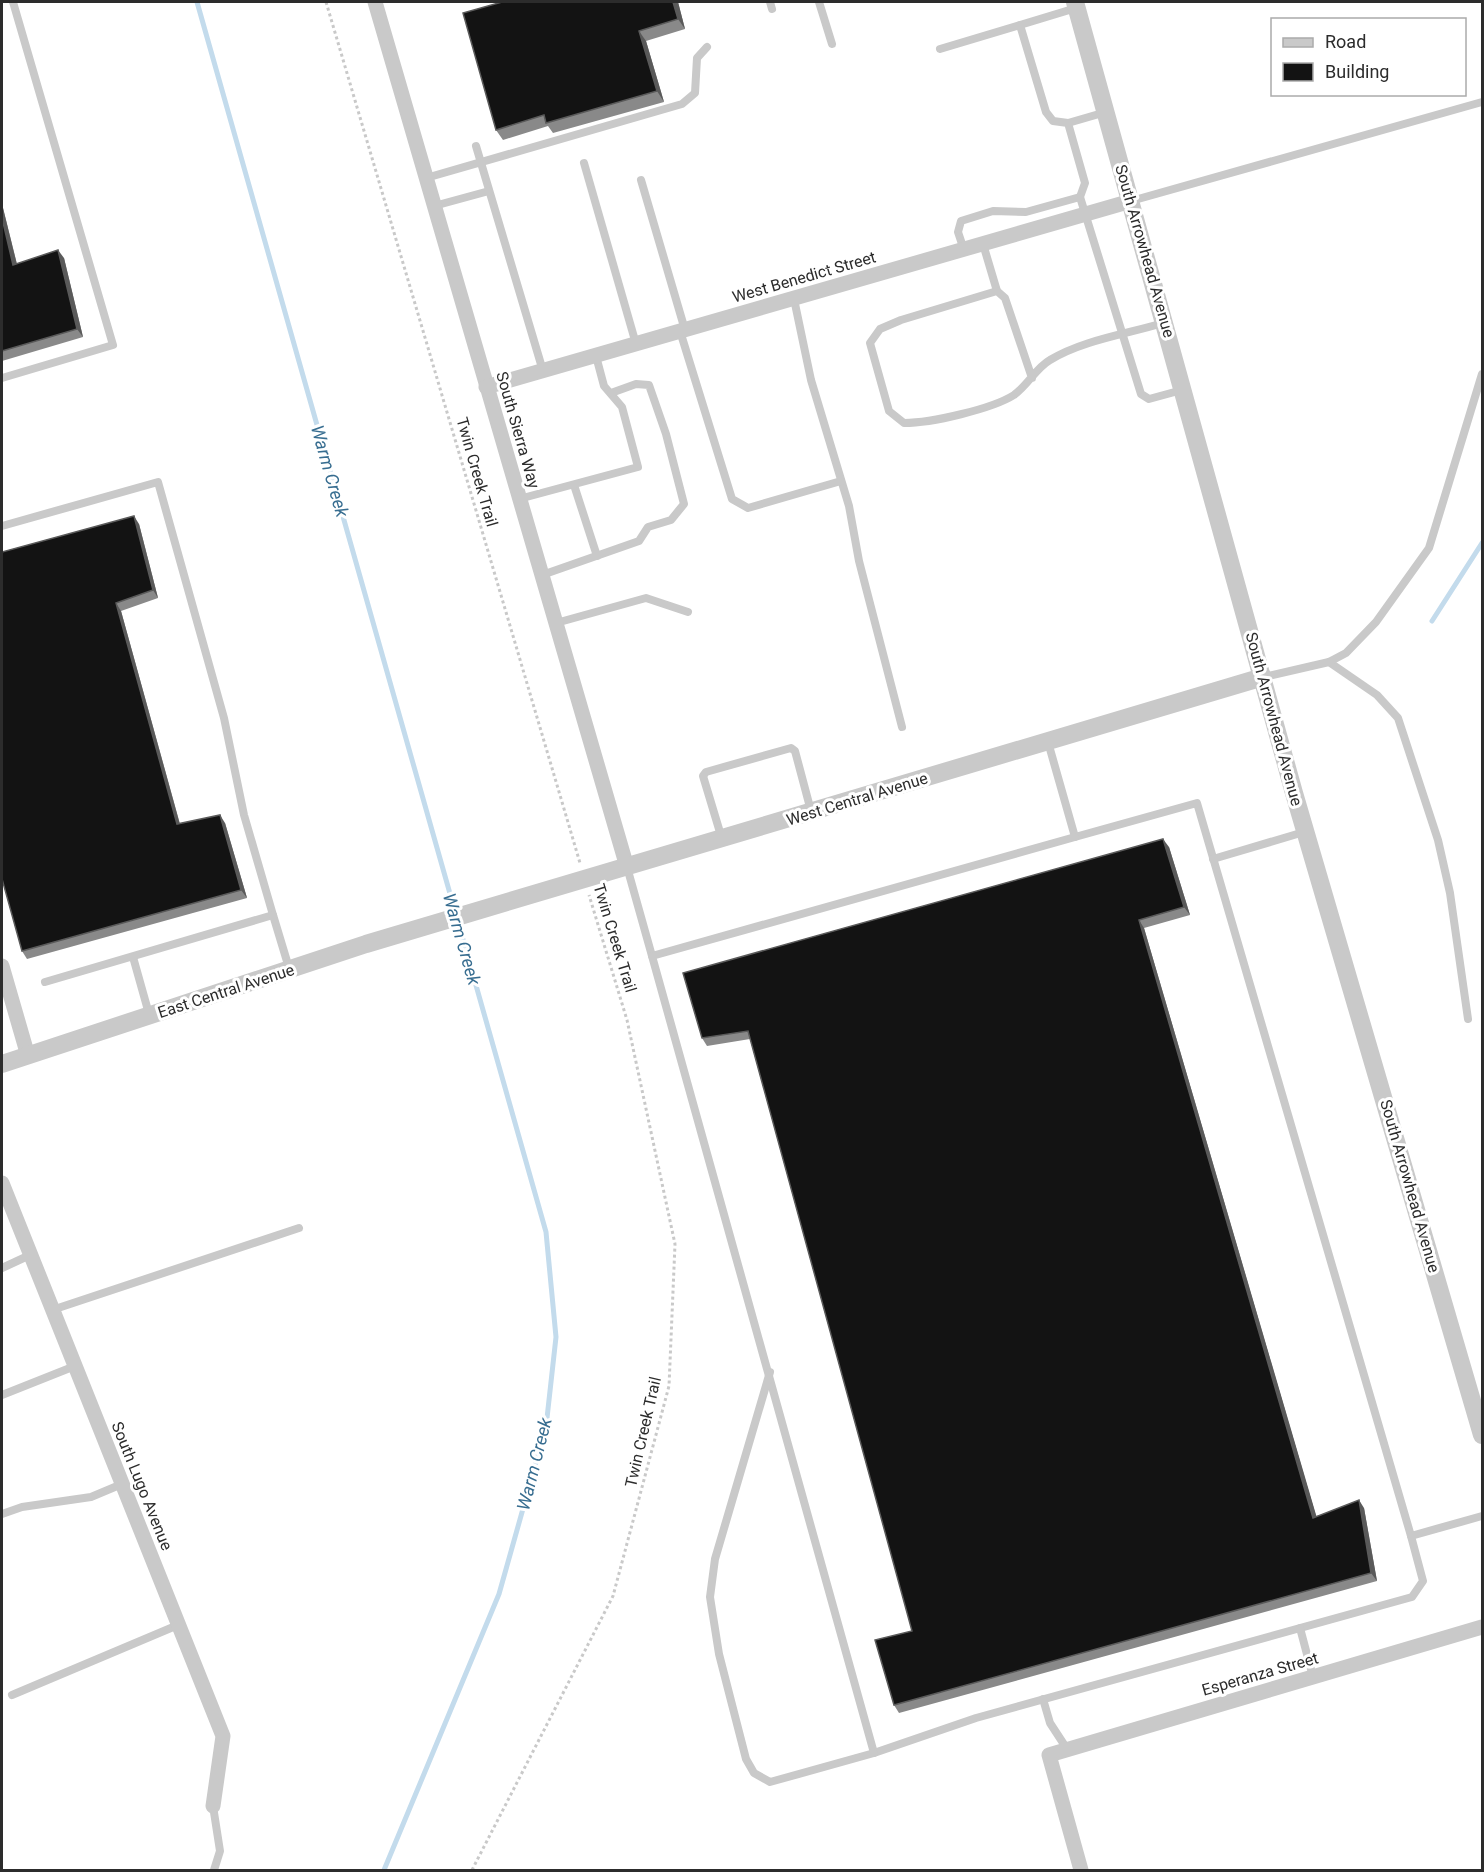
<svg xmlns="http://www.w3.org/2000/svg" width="1484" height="1872" font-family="Roboto,sans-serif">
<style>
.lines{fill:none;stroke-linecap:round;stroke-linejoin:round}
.stream{stroke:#c3dbec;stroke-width:5}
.path{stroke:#c9c9c9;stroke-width:3;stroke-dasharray:3 3;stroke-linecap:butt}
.service{stroke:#c9c9c9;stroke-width:8}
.minor{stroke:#c9c9c9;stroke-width:15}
.tertiary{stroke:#c9c9c9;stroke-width:18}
.wall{fill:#898989}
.shaded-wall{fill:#5a5a5a}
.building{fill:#131313;stroke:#5a5a5a;stroke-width:1.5}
.labels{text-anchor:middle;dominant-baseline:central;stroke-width:6;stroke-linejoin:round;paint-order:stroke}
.street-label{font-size:16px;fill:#2c2c2c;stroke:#fff}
.water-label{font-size:18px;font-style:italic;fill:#376d90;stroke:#fff}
</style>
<rect width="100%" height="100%" fill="#fff"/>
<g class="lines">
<g class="stream">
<polyline points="197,2 546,1232 556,1337 546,1427 499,1594 384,1870"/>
<polyline points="1432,621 1482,543"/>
</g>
<g class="path">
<polyline points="326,2 580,863"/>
<polyline points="472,1870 613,1596 669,1386 675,1244 627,1020 589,895"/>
</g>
<g class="service">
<polyline points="770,2 772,9"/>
<polyline points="819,2 832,44"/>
<polyline points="1020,25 1076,8"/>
<polyline points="940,49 1020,25 1046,112 1053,121 1068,123 1085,183 1080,197 1141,394 1149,399 1182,390"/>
<polyline points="1068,123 1106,112"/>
<polyline points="476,146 543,371"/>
<polyline points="584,163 636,344"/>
<polyline points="426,178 682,104 695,93 697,58 707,47"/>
<polyline points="641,180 685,330"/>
<polyline points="1131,201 1482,102"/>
<polyline points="434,206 489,191"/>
<polyline points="983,244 997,291"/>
<polyline points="964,250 958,232 961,221 993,211 1026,212 1080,197"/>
<polyline points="794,299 811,380 849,506 859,561 902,727"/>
<polyline points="680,331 732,499 748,508 841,481"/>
<polyline points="2,378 113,345 13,2"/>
<path d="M1032,378L1005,298L997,291L901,320L880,329L870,343L889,411L904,423C931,423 992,409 1014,395C1028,385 1036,368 1050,360C1083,340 1127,334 1163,323"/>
<polyline points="574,485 597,556"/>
<polyline points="519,499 638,467 622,407 604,386 596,356"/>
<polyline points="2,526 158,482 224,718 244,815 273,915 45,982"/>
<polyline points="542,575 639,541 648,527 671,520 684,504 666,434 649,385 636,384 611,393"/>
<polyline points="556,623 646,598 688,612"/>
<polyline points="1329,662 1377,695 1398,718 1438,840 1450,893 1468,1019"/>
<polyline points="1264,677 1329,662 1346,653 1376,622 1429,548 1482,374"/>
<polyline points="1048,742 1075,837 1197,803 1411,1536 1482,1516"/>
<polyline points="722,839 703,776 706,772 791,748 795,751 811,811"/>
<polyline points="1213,859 1304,832"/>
<polyline points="627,867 652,956 1075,837"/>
<polyline points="273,915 289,968"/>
<polyline points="652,956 874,1753 976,1718 1412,1597 1423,1581 1411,1536"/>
<polyline points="133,957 149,1014"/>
<polyline points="2,1268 30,1255"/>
<polyline points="52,1310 299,1228"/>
<polyline points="770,1372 715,1559 710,1597 719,1654 746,1759 754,1773 770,1782 874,1753"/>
<polyline points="2,1395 75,1366"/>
<polyline points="2,1514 22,1507 91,1497 122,1484"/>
<polyline points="1300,1628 1313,1677"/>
<polyline points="12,1695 178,1625"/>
<polyline points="1043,1699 1050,1723 1067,1749"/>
<polyline points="213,1806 220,1851 214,1870"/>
</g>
<g class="minor">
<polyline points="375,2 627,867"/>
<polyline points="486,387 1131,201"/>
<polyline points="2,966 28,1056"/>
<polyline points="2,1183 223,1736 213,1806"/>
<polyline points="1081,1870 1049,1755 1482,1627"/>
</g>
<g class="tertiary">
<polyline points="1075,2 1294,793 1482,1435"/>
<polyline points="2,1064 366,944 1263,677"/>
</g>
</g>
<g class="wall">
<polygon points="502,2 678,2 685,29 646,41 664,102 553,133 548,126 503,140 496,130"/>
<polygon points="2,204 17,264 64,258 83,337 2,361"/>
<polygon points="139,524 158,598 121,611 180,824 225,823 247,898 27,959 22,951 2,879"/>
<polygon points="1169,847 1190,915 1144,928 1316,1516 1364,1508 1377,1581 899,1713 894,1705 912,1631 750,1039 707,1046 702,1038"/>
</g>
<g class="shaded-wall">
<polygon points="673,2 678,2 685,29 678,19"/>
<polygon points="639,31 646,41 664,102 657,91"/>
<polygon points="2,204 19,273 13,265 2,218"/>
<polygon points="58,250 64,258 83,337 77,329"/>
<polygon points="134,516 139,524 158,598 153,590"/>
<polygon points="116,603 121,611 182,832 177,824"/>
<polygon points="220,815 225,823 247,898 241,890"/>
<polygon points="1163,839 1169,847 1190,915 1184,907"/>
<polygon points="1139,920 1144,928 1319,1525 1313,1518"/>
<polygon points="1359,1500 1364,1508 1377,1581 1371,1573"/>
</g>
<g class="building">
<polygon points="502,2 673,2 678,19 639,31 657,91 546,123 544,115 496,130 463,13"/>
<polygon points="2,218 13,265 58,250 77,329 2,351"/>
<polygon points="134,516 153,590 116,603 177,824 220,815 241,890 22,951 2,879 2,552"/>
<polygon points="1163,839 1184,907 1139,920 1313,1518 1359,1500 1371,1573 894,1705 875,1640 912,1631 748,1031 702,1038 683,973"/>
</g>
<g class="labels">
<g class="street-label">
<text transform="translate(1145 251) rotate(74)">South Arrowhead Avenue</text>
<text transform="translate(804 277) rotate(-16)">West Benedict Street</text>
<text transform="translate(518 430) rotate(74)">South Sierra Way</text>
<text transform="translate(477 472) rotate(74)">Twin Creek Trail</text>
<text transform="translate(1274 719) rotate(75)">South Arrowhead Avenue</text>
<text transform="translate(857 799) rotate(-17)">West Central Avenue</text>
<text transform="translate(615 938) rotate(73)">Twin Creek Trail</text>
<text transform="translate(226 991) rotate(-18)">East Central Avenue</text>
<text transform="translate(1410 1186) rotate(74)">South Arrowhead Avenue</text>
<text transform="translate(643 1432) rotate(-77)">Twin Creek Trail</text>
<text transform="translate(142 1486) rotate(68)">South Lugo Avenue</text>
<text transform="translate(1260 1674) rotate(-16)">Esperanza Street</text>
</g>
<g class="water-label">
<text transform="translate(330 471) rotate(74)">Warm Creek</text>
<text transform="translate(462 939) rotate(74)">Warm Creek</text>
<text transform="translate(534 1464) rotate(-76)">Warm Creek</text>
</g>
</g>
<rect width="1484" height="1872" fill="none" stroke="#2c2c2c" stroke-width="6"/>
<rect x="1271" y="18" width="195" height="78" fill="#ffffff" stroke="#ababab" stroke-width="1.5"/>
<rect x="1283" y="38" width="30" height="9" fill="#c9c9c9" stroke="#ababab" stroke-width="1.5"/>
<text x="1325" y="48" font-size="18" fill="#2c2c2c">Road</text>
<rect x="1283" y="63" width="30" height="18" fill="#131313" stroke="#ababab" stroke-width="1.5"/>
<text x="1325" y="78" font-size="18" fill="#2c2c2c">Building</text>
</svg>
